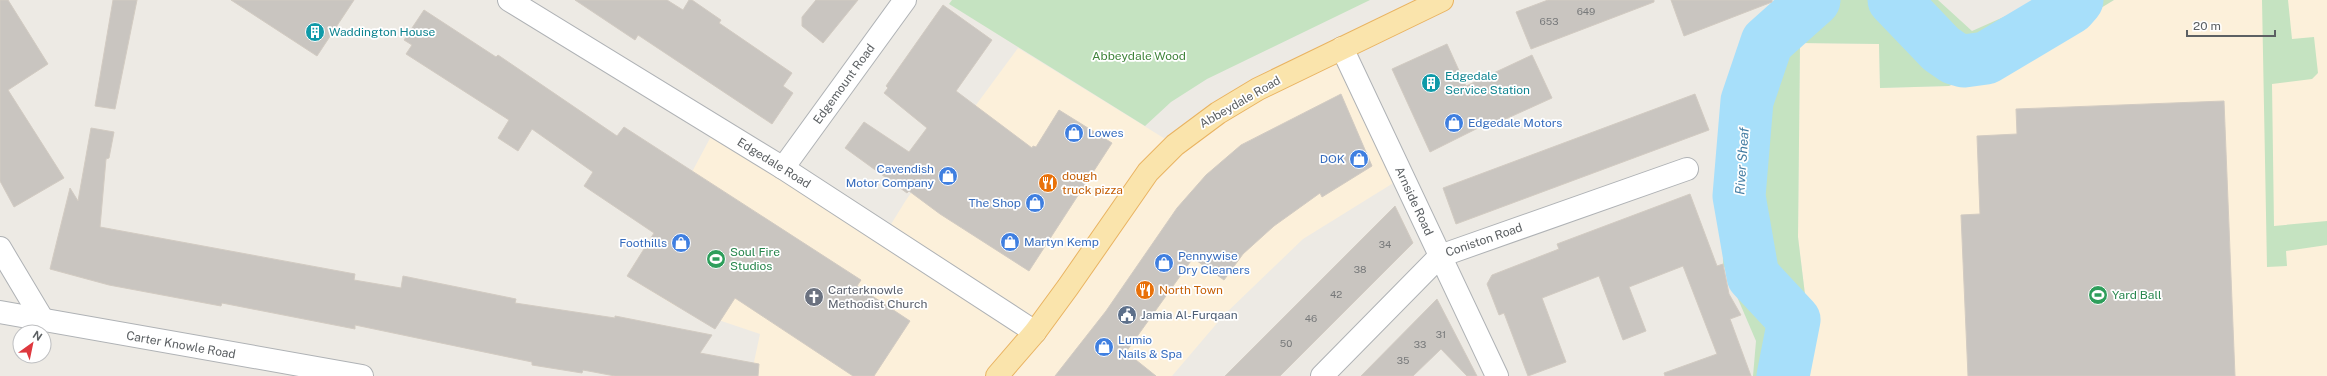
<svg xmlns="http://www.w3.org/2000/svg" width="2327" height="376" font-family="'Public Sans',sans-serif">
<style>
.commercial{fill:#fcf0da}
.green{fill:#c5e3c1}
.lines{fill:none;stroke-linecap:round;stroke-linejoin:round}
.river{stroke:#a7dffa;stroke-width:53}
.building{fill:#c9c5c0;stroke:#d2cbc2}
.minor-casing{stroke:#afb2b5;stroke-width:24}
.major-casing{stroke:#e9b361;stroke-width:24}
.minor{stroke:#fff;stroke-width:22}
.major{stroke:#fae4ac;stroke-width:22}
.labels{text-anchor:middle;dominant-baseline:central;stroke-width:3.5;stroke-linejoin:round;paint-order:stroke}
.number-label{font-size:10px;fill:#77797a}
.culture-label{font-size:12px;fill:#0d838f;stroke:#fff;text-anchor:start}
.park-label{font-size:12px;fill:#3f833a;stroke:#fff}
.street-label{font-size:12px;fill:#5c6063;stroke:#fff}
.shop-label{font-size:12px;fill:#366cbe;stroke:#fff;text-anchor:start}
.food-label{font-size:12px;fill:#c56008;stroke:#fff;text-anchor:start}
.leisure-label{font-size:12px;fill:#27864d;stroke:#fff;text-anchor:start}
.worship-label{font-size:12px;fill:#5b616d;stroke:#fff;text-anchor:start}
.service-label{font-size:12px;fill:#4e5e75;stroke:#fff;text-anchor:start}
.water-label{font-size:13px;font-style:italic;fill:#427ca2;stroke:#fff}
</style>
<rect width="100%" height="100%" fill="#edeae4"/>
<g class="commercial">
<polygon points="2114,0 2327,0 2327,376 1800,376 1808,319 1798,237 1800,43 1879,44 1880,88 1949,86 1995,76 2038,46"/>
<polygon points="1018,48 1175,145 1342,48 1403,177 1303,239 1224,315 1172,376 751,376 760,334 674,305 627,276 692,172 716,127 885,234 906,200"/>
</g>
<g class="green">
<polygon points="952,0 1370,0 1207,79 1171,102 1145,126 949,4"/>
<polygon points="1777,0 1938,0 1972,31 2042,0 2114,0 2091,14 1949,86 1880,88 1879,44 1800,43 1798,237 1808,319 1798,376 1753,376 1756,341 1723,264 1722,146 1753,33"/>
<polygon points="2262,0 2288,0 2292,39 2314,37 2318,73 2312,79 2272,84 2274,226 2327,221 2327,245 2286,251 2287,266 2267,267"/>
</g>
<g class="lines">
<g class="river">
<polyline points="1894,0 1941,49 1954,58 1964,61 1986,58 2070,8 2077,0"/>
<polyline points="1783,376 1794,320 1753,276 1739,196 1747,101 1767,42 1814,0"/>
</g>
</g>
<g class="building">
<polygon points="0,0 8,0 48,64 8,90 64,178 14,207 0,181"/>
<polygon points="113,0 137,0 115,109 95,106"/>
<polygon points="231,0 354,0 317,56"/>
<polygon points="575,0 667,0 683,10 689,0 692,0 721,20 719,23 792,73 783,86 793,93 772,124 638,35 635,40"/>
<polygon points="816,0 858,0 823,43 802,26 802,17"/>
<polygon points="1548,0 1654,0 1654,2 1531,49 1516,12"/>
<polygon points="1671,0 1772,0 1772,2 1684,36"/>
<polygon points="943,5 992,40 956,91 1032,148 1033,146 1036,147 1059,110 1112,143 1029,271 940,214 909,191 907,193 845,148 864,122 909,152 927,128 884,93 888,88 886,86"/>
<polygon points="424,10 496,57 498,55 617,136 624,127 861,280 857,286 910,321 874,376 853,376 735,298 715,329 627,276 654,233 584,186 593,172 532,129 518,151 498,138 509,120 406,54 412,45 404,40"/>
<polygon points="1447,44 1466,86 1532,55 1552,98 1488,127 1486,124 1430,152 1392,69"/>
<polygon points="1341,94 1372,166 1322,197 1320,193 1274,226 1243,254 1224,280 1193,258 1126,352 1156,376 1055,376 1106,311 1177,208 1206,175 1241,145"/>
<polygon points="1695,94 1709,130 1456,224 1443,188"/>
<polygon points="2224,101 2235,376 1968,376 1961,215 1980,214 1977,136 2017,134 2016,109"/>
<polygon points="91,128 114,132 109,158 106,159 100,227 355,274 354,280 401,288 403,276 516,299 515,303 615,318 615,316 712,335 700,353 759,364 758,376 615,376 583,370 582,373 532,365 532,362 355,325 355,329 222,303 221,306 109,285 50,269 70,188 78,201"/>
<polygon points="1690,194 1717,266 1723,264 1729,294 1741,315 1730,319 1751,376 1665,376 1664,373 1717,354 1683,266 1629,287 1646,331 1623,340 1599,276 1542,298 1566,362 1528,376 1504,313 1499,315 1487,284 1492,275 1559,249 1557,244"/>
<polygon points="1395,206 1413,243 1280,376 1225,376"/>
<polygon points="1437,299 1477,376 1467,376 1441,349 1413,376 1361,376"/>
</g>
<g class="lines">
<g class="minor-casing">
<g id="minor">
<polyline points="509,0 783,168 1035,332"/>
<polyline points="1342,48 1497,376"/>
<polyline points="783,168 905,0"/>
<polyline points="0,248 43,320"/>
<polyline points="0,312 362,376"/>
<polyline points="1322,376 1440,256 1687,169"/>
</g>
</g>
<g class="major-casing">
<polyline id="major" points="997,376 1035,332 1068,287 1148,172 1175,145 1218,113 1258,89 1442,0"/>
</g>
<use href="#minor" class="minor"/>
<use href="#major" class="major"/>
</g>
<defs>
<g id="building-disc" transform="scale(1)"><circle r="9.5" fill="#0f9aa8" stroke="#fff"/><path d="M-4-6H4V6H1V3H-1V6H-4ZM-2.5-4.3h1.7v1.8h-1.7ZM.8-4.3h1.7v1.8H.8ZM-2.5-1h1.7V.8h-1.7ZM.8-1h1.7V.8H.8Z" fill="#fff"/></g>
<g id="shop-disc" transform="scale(1)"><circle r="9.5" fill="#3f7fe0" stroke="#fff"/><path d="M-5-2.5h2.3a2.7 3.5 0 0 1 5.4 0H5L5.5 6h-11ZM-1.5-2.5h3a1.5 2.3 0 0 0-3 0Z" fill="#fff"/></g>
<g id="restaurant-disc" transform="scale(1)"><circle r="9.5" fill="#e8710a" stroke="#fff"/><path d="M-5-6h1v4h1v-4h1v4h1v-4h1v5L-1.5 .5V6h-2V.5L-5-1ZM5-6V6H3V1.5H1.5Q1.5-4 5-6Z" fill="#fff"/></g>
<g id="stadium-disc" transform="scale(1)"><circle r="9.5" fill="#2e9e5b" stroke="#fff"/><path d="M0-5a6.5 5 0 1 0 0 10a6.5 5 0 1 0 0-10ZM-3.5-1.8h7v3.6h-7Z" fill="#fff"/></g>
<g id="church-disc" transform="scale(1)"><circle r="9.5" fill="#6b7280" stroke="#fff"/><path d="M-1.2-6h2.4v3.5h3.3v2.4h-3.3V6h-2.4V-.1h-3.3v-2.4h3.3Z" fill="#fff"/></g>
<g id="civic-disc" transform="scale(1)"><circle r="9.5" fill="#5c6f8a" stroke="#fff"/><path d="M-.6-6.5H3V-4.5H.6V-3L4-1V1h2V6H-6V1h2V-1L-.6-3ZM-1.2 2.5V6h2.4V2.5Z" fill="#fff"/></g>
</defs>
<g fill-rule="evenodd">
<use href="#building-disc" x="315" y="32"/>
<use href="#building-disc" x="1431" y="83"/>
<use href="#shop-disc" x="1454" y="123"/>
<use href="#shop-disc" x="1074" y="133"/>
<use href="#shop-disc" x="1359" y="159"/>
<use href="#shop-disc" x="948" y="176"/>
<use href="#restaurant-disc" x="1048" y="183"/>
<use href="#shop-disc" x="1035" y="203"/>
<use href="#shop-disc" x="1010" y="242"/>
<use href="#shop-disc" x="681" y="243"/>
<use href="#stadium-disc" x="716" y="259"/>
<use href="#shop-disc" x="1164" y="263"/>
<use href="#restaurant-disc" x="1145" y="290"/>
<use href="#stadium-disc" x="2098" y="295"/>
<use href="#church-disc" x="814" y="297"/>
<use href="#civic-disc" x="1127" y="315"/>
<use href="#shop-disc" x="1104" y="347"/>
</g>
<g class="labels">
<g class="number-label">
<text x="1586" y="11">649</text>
<text x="1549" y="21">653</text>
<text x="1385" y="244">34</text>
<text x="1360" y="269">38</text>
<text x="1336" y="294">42</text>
<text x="1311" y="318">46</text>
<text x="1441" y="334">31</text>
<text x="1286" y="343">50</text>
<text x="1420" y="344">33</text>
<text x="1403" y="360">35</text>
</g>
<g class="culture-label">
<text x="329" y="32">Waddington House</text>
<text x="1445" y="76">Edgedale<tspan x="1445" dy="14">Service Station</tspan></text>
</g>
<g class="park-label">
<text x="1139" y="56">Abbeydale Wood</text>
</g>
<g class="street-label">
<text transform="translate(844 84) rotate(-54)">Edgemount Road</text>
<text transform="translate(1240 102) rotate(-30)">Abbeydale Road</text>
<text transform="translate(774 163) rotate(32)">Edgedale Road</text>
<text transform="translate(1414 201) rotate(65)">Arnside Road</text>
<text transform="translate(1484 240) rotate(-19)">Coniston Road</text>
<text transform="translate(181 345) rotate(10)">Carter Knowle Road</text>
</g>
<g class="shop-label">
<text x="1468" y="123">Edgedale Motors</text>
<text x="1088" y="133">Lowes</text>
<text x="1345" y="159" text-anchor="end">DOK</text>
<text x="934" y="169" text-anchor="end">Cavendish<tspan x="934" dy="14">Motor Company</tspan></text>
<text x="1021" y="203" text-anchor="end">The Shop</text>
<text x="1024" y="242">Martyn Kemp</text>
<text x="667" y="243" text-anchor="end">Foothills</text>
<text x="1178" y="256">Pennywise<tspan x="1178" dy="14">Dry Cleaners</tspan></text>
<text x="1118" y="340">Lumio<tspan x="1118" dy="14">Nails &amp; Spa</tspan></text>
</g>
<g class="food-label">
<text x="1062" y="176">dough<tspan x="1062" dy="14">truck pizza</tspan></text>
<text x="1159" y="290">North Town</text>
</g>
<g class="leisure-label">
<text x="730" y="252">Soul Fire<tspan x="730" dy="14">Studios</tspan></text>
<text x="2112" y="295">Yard Ball</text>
</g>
<g class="worship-label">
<text x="828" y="290">Carterknowle<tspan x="828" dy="14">Methodist Church</tspan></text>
</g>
<g class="service-label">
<text x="1141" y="315">Jamia Al-Furqaan</text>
</g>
<g class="water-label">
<text transform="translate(1742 161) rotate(-86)">River Sheaf</text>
</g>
</g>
<g transform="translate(32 344) rotate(33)"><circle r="19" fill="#ffffff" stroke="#bebfc1"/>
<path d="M0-3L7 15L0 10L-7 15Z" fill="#de383e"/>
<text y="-6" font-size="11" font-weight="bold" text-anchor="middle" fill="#5c6063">N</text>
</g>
<path d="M2187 30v6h88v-6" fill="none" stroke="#5c6063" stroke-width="2"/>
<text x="2193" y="30" font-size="12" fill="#5c6063" stroke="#ffffff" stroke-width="3" paint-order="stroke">20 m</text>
</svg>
